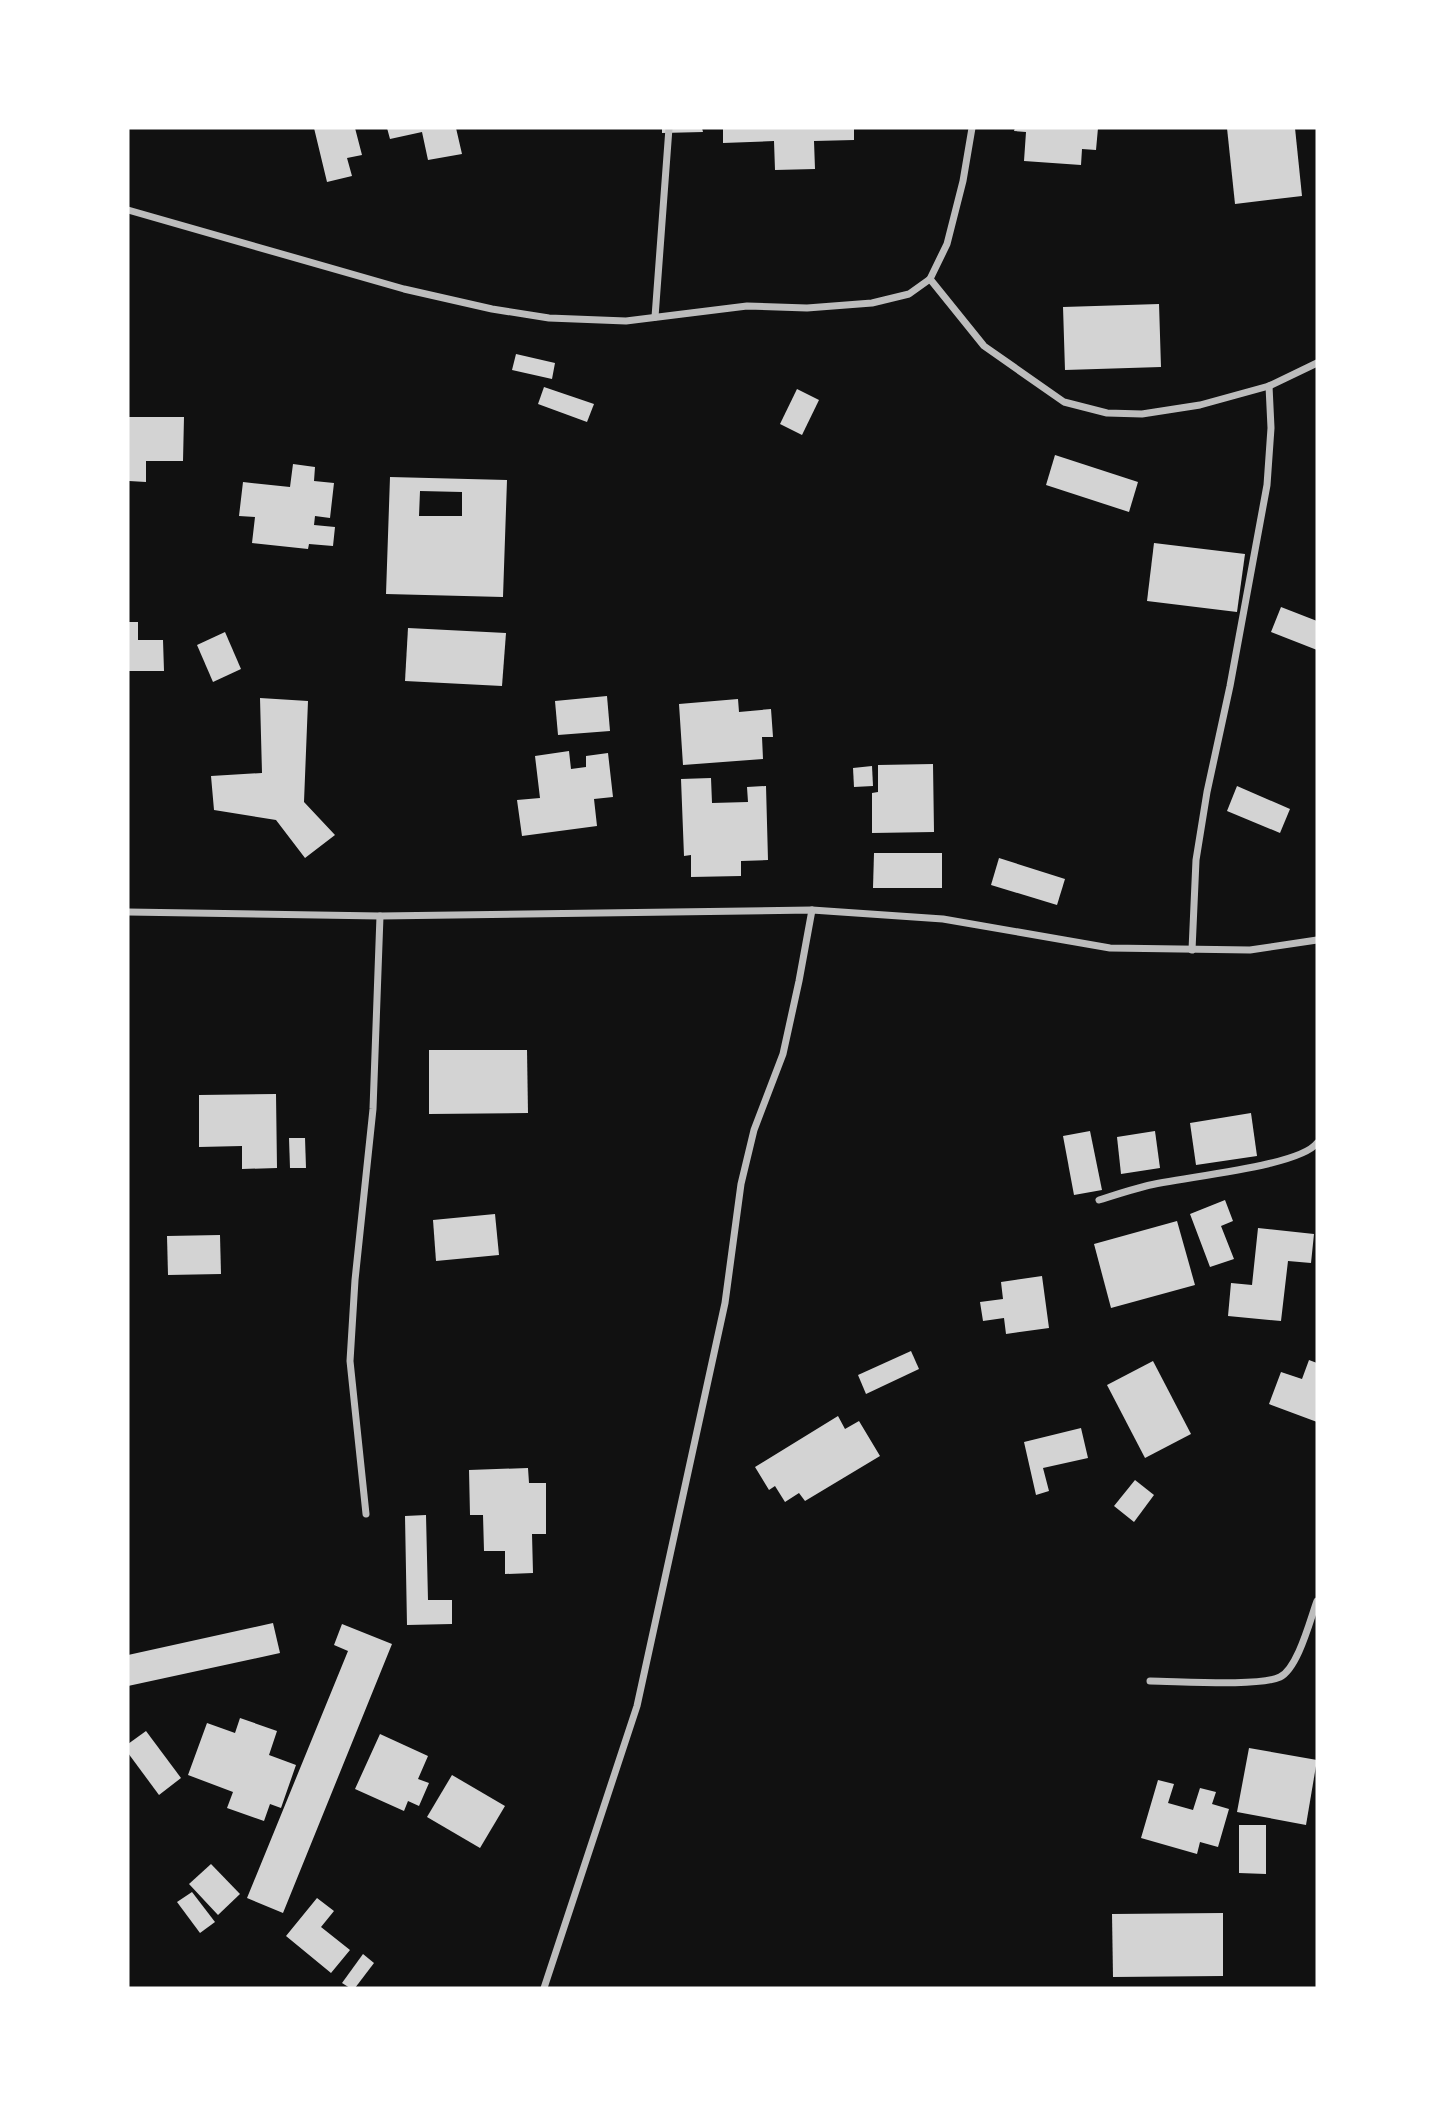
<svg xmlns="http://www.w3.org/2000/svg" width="1445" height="2116" font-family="'Space Grotesk',sans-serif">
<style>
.building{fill:#d3d3d3;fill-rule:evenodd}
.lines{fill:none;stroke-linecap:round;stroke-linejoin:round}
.minor{stroke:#bcbcbc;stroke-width:7}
</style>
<rect width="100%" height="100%" fill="#111"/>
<g class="building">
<polygon points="314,128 355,128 362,155 347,158 352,176 327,182"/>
<polygon points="387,128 456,128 462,154 428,160 422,132 390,139"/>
<polygon points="662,128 702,128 703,132 662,133"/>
<polygon points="723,128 854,128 854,140 814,141 815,169 775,170 774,141 723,143"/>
<polygon points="1015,128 1098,128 1096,150 1082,149 1081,165 1024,161 1026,132 1014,131"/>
<polygon points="1227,128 1295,128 1302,196 1235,204"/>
<polygon points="1159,304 1161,367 1065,370 1063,307"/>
<polygon points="516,354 555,363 552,379 512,370"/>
<polygon points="544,387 594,404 587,422 538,404"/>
<polygon points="797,389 819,400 802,435 780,424"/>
<polygon points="128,417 184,417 183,461 146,461 146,482 129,481"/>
<polygon points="1055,455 1138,482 1129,512 1046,485"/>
<polygon points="293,464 315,467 314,481 334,483 330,518 315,516 314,525 335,527 333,546 309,544 308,549 252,543 255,517 239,516 243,482 290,487"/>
<path d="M390,477L507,480L503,597L386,594ZM420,491L462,492V516H419Z"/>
<polygon points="1154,543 1245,554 1237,612 1147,601"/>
<polygon points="1281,607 1317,621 1317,650 1271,632"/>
<polygon points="128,622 138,622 138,640 163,640 164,671 128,671"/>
<polygon points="408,628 506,633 502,686 405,681"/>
<polygon points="225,632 241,669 213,682 197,645"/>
<polygon points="607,696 610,731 558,735 555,701"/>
<polygon points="260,698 308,701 304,802 335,835 305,858 276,820 214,810 211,776 262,773"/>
<polygon points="738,699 739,712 771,709 773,737 762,737 763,759 683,765 679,704"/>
<polygon points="569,751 571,769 586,767 586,756 608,753 613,797 594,799 597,826 522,836 517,800 540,798 535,756"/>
<polygon points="933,764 934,832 872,833 872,793 878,792 878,765"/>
<polygon points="872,766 873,786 854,787 853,768"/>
<polygon points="711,778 712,803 748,802 747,787 766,786 768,860 741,861 741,876 691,877 691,855 684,856 681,779"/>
<polygon points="1237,786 1290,809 1280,833 1227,811"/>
<polygon points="874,853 942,853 942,888 873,888"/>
<polygon points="999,858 1065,879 1057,905 991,885"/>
<polygon points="429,1050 527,1050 528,1113 429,1114"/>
<polygon points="276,1094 277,1168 242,1169 242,1146 199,1147 199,1095"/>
<polygon points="1251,1113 1257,1156 1196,1165 1190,1123"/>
<polygon points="1090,1131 1102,1190 1074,1195 1063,1136"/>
<polygon points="1155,1131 1160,1168 1121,1174 1117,1137"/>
<polygon points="289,1138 305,1138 306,1168 290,1168"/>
<polygon points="1225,1200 1233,1221 1221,1226 1234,1259 1210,1267 1190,1214"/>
<polygon points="495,1214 499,1255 436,1261 433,1220"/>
<polygon points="1177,1221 1195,1285 1111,1308 1094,1244"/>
<polygon points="1258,1228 1314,1234 1311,1263 1288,1261 1281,1321 1228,1316 1231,1283 1252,1285"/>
<polygon points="220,1235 221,1274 168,1275 167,1236"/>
<polygon points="1042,1276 1049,1328 1006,1334 1004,1318 983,1321 980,1302 1003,1299 1001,1282"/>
<polygon points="911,1351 919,1369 866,1394 858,1375"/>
<polygon points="1309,1360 1317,1363 1317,1422 1269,1404 1281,1372 1302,1379"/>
<polygon points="1153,1361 1191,1434 1145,1458 1107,1385"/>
<polygon points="838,1416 845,1429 859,1421 880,1456 805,1501 799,1493 785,1502 775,1486 769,1490 755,1467"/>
<polygon points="1081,1428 1088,1458 1043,1468 1049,1491 1036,1495 1024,1442"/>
<polygon points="528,1468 529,1483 546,1483 546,1534 532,1534 533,1573 505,1574 505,1551 484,1551 483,1515 470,1515 469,1470"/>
<polygon points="1135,1480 1154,1495 1134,1522 1114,1506"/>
<polygon points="426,1515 428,1600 452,1600 452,1624 407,1625 405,1516"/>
<polygon points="273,1623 280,1653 128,1686 128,1655"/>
<polygon points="342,1624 392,1644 283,1913 247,1898 348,1651 334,1645"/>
<polygon points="240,1718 277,1731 269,1755 296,1765 281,1808 270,1804 264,1821 227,1808 233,1792 188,1775 207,1723 235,1733"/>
<polygon points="146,1731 181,1778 159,1795 128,1753 128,1744"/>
<polygon points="380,1734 428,1756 418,1779 429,1783 419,1806 408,1801 404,1811 355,1789"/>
<polygon points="1249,1748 1317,1760 1306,1825 1237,1812"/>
<polygon points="452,1775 505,1806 480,1848 427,1817"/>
<polygon points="1158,1780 1174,1784 1168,1803 1193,1810 1200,1788 1216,1792 1212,1804 1229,1809 1218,1847 1200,1842 1197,1854 1141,1838"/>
<polygon points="1239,1825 1266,1825 1266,1874 1239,1873"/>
<polygon points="211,1864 240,1894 218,1915 189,1884"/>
<polygon points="192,1892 215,1922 200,1933 177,1902"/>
<polygon points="317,1898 334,1911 321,1927 350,1950 331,1973 286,1936"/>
<polygon points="1223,1913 1223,1976 1113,1977 1112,1914"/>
<polygon points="363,1954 374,1963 355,1988 350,1988 342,1983"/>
</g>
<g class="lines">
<g class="minor">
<polyline points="128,210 404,289 492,309 549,318 626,321 747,306 807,308 872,303 909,294 930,279 947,244 963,181 972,128"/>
<polyline points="930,279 984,346 1064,402 1107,413 1142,414 1200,405 1269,386 1317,363"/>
<polyline points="655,317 669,128"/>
<polyline points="128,912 380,916 812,910 943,919 1110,948 1250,950 1317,940"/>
<polyline points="1192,950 1196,860 1207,792 1230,686 1267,485 1271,428 1269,386"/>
<path d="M1099,1200C1115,1195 1130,1190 1146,1186C1180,1177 1299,1167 1317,1143"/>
<polyline points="366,1514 350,1361 355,1280 373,1109 380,916"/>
<path d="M1150,1681C1177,1681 1259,1687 1280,1677C1298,1668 1310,1620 1317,1601"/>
<polyline points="544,1988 637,1706 725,1303 741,1184 754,1130 783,1054 799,981 812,910"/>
</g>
</g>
<rect width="1445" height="2116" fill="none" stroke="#ffffff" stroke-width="259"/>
</svg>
